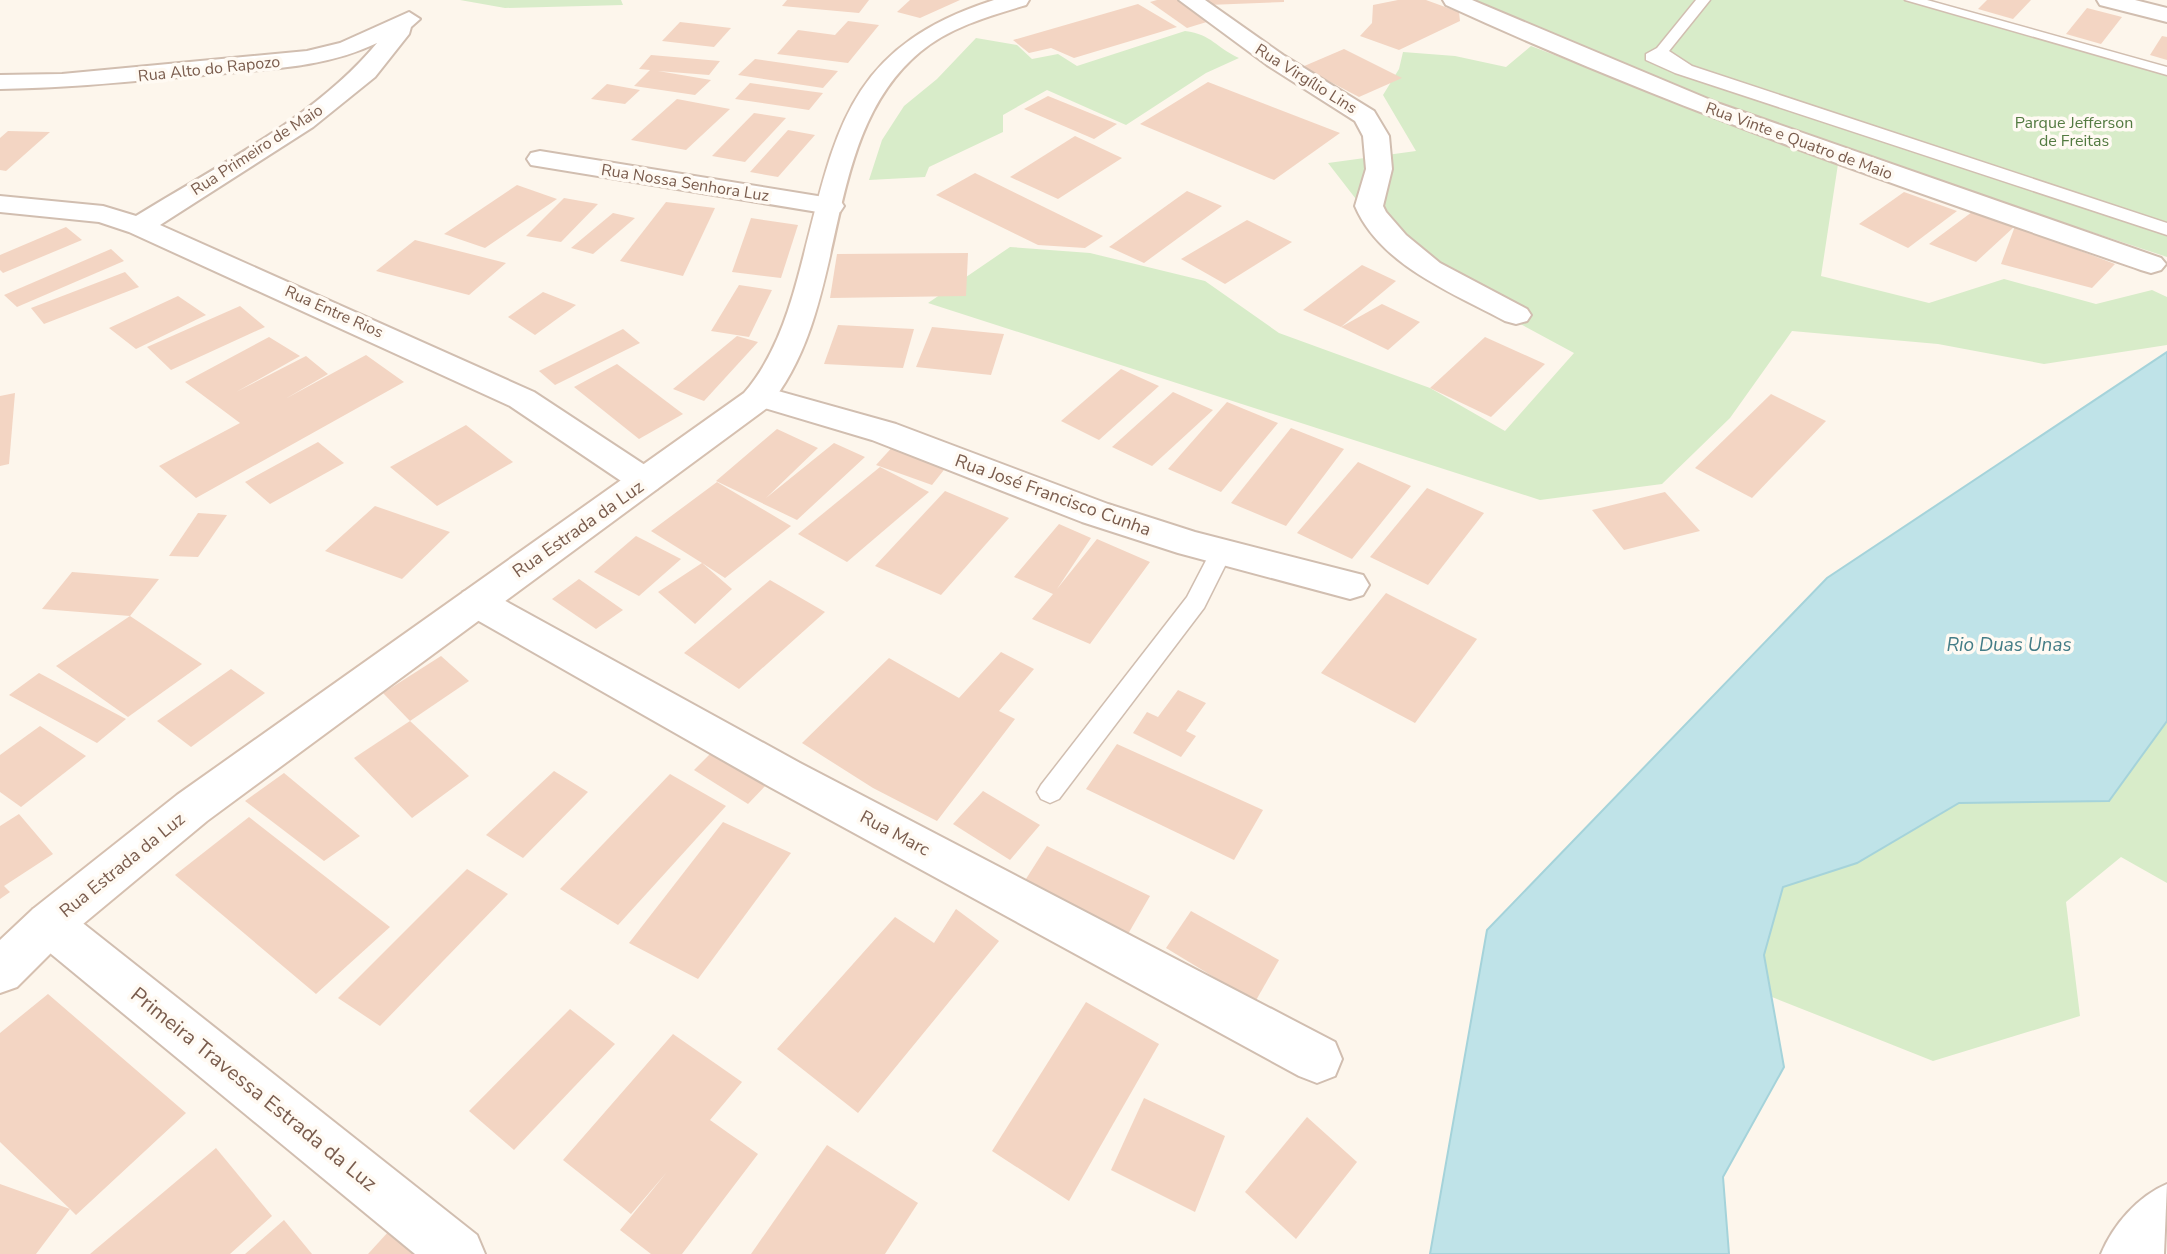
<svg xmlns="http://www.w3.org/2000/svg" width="2167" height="1254" font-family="'Nunito Sans',sans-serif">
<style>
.green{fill:#d8ecc9}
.water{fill:#bfe3e8;stroke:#a5d3da;stroke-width:2}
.building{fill:#f3d5c3}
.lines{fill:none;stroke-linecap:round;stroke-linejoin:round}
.lane-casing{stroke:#d1beb0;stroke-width:3}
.street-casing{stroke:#d1beb0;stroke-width:4}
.secondary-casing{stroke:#d6c0b0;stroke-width:4}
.lane{fill:#fff;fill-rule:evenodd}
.street{fill:#fff;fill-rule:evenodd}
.secondary{fill:#fff;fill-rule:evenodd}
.labels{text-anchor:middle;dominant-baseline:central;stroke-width:7;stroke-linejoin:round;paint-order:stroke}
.far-street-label{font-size:16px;fill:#7a5c4d;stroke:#fffaf3}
.far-park-label{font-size:16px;fill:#537a41;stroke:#fffaf3}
.street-label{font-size:18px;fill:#7a5c4d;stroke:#fffaf3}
.water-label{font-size:19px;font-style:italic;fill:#437c86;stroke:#fffaf3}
.near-street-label{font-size:21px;fill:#7a5c4d;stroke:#fffaf3}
</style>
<rect width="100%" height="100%" fill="#fdf6ec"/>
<g class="green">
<polygon points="460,0 621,0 623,5 505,8"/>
<polygon points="1474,0 1924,0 2167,66 2167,257 1772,126"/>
<path d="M1185,31C1213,35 1215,47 1239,58L1206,73L1126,125L1047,90L1003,115V132L929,167L925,177L869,180L882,140L904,106L937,79L976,38L1017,45L1032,59L1058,54L1077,66Z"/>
<polygon points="1531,46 1838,164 1821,276 1929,303 2004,279 2096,304 2152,290 2167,297 2167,345 2044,364 1938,344 1792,331 1730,418 1662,484 1540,500 928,303 1010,247 1090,253 1205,281 1279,333 1430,388 1505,431 1574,353 1404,261 1328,163 1416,151 1383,95 1399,69 1403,52 1455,56 1506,67"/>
<polygon points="2167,721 2167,883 2121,857 2066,902 2080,1016 1933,1061 1772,997 1764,955 1783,887 1857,863 1959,803 2109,801"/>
</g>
<polygon class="water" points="2167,352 2167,721 2109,801 1959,803 1857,863 1783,887 1764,955 1784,1067 1723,1177 1729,1254 1430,1254 1487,930 1827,578"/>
<g class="building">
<polygon points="787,0 869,0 859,13 782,6"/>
<polygon points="910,0 960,0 920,18 897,12"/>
<polygon points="1157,0 1178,0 1210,21 1187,28 1150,2"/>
<polygon points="1206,0 1284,0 1284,2 1208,5"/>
<polygon points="1398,0 1426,0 1459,12 1460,21 1399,50 1360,36 1372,23 1373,5"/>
<polygon points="1987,0 2031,0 2013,19 1978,9"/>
<polygon points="1138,4 1177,27 1074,58 1051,48 1029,53 1013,40"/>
<polygon points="2087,8 2122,17 2101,44 2066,34"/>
<polygon points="848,21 879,25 848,63 777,54 798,30 835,35"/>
<polygon points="680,22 731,28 714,47 662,41"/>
<polygon points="2162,36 2167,37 2167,60 2150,55"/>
<polygon points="1344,49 1402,78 1359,97 1302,67"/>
<polygon points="651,55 720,61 709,75 658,71 711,80 695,95 634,86 650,70 639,69"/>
<polygon points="755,59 838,71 823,88 738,75"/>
<polygon points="1208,82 1340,133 1274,180 1140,124"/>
<polygon points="750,83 823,93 809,110 735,99"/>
<polygon points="607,84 640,90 625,104 591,99"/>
<polygon points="1048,96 1117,124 1094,139 1024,109"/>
<polygon points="677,99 730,109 686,150 631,140"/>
<polygon points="754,113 786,118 745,162 712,156"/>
<polygon points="788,130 815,135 778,177 750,172"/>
<polygon points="8,131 50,132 6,171 0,170 0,138"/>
<polygon points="1075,136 1122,158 1058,199 1010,177"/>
<polygon points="975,173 1103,236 1085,248 1038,245 936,195"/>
<polygon points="517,185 557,199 485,248 444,234"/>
<polygon points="1187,191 1222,206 1144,263 1109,247"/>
<polygon points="1904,192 1957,211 1908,248 1859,224"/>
<polygon points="564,198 598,204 561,242 526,236"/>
<polygon points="666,202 715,208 683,276 620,261"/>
<polygon points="1972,212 2015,226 1976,262 1929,244"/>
<polygon points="613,213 635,218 593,254 571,248"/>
<polygon points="751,218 798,225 781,278 732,272"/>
<polygon points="1247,220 1292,242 1225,284 1181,259"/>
<polygon points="2015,226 2115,264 2092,288 2001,264"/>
<polygon points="66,227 82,240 3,273 0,270 0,255"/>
<polygon points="415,240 506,263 469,295 376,271"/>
<polygon points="111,249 124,261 17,307 4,295"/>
<polygon points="968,253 966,296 830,298 837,254"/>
<polygon points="1362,265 1396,281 1341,327 1303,310"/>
<polygon points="125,272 139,287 44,324 31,308"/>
<polygon points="739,285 772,290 749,337 711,331"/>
<polygon points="543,292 576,305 535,335 508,317"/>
<polygon points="178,296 206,315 136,349 109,328"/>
<polygon points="1382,304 1420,322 1388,350 1341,327"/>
<polygon points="240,306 265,327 171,370 147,347"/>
<polygon points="838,325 914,329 903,368 824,364"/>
<polygon points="932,327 1004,334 991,375 916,367"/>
<polygon points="623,329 640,343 555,385 539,371"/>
<polygon points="737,336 758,342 704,401 673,389"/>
<polygon points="269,337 300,356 236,392 306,356 328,374 285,399 366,355 404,382 196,498 159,466 240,423 185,382"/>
<polygon points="1485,337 1545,364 1491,417 1430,388"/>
<polygon points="617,364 683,414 639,439 574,387"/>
<polygon points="1121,369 1159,386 1099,440 1061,421"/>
<polygon points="1173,392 1213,410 1152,466 1112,447"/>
<polygon points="15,393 9,464 0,466 0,396"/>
<polygon points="1771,394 1826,421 1752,498 1695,468"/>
<polygon points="1227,402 1278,423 1221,492 1168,469"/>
<polygon points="466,425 513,462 437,506 390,467"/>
<polygon points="1291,428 1344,449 1286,526 1231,503"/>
<polygon points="777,429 818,448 766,498 834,443 865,457 797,520 716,481"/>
<polygon points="318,442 344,463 270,504 245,482"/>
<polygon points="896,443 951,461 932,485 876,465"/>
<polygon points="1358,462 1411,486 1352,559 1297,533"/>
<polygon points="880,467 929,492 847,562 798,534"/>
<polygon points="717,482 791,526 725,578 702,563 732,589 695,624 658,592 702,563 651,531"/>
<polygon points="1427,488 1484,513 1428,585 1370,557"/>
<polygon points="945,491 1009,518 941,595 875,566"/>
<polygon points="1665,492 1700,531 1624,550 1592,510"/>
<polygon points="375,506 450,532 402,579 325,551"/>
<polygon points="198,513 227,515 198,557 169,556"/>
<polygon points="1059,524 1091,538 1057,589 1097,539 1150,562 1090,644 1032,619 1053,594 1014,577"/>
<polygon points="636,536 681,559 639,596 594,572"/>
<polygon points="72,572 159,579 130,616 42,609"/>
<polygon points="579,579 623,610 596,629 552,599"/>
<polygon points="770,580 825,612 739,689 684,653"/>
<polygon points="1386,593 1477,639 1415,723 1321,673"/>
<polygon points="130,616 202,664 128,717 56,666"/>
<polygon points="1001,652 1034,669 999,711 1015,719 937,821 873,788 802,743 889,658 959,698 926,734"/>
<polygon points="441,656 469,681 410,721 383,693"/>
<polygon points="231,669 265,693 191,747 157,721"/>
<polygon points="39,673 126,719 97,743 9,695"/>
<polygon points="1178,690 1206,703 1186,731 1196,736 1181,757 1133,733 1147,712 1158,717"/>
<polygon points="410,721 469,776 412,818 354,758"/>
<polygon points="40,726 86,756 21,807 0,792 0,755"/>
<polygon points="1117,744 1263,810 1234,860 1086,789"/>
<polygon points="715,749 769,782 748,804 694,770"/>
<polygon points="554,771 588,792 523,858 486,835"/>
<polygon points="284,773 360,836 324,861 245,801"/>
<polygon points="670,774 726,806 618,925 560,889"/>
<polygon points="983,791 1040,825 1010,860 953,824"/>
<polygon points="19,814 53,854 4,886 10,892 0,899 0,826"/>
<polygon points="249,817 390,927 316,994 175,875"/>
<polygon points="723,822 791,853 698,979 629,943"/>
<polygon points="1047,846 1150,896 1128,934 1024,882"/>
<polygon points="467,869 508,894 380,1026 338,998"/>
<polygon points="956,909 999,941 858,1113 777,1049 895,917 934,943"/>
<polygon points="1191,911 1279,960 1255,1002 1166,948"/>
<polygon points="48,994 186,1113 76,1215 70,1209 36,1254 0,1254 0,1184 70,1209 0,1142 0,1033"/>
<polygon points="1086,1002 1159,1044 1069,1201 992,1151"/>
<polygon points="570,1009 615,1044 514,1150 469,1111"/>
<polygon points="673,1034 742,1082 710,1120 758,1154 682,1254 651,1254 620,1230 667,1172 631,1214 563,1160"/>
<polygon points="1144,1098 1225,1136 1195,1212 1111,1170"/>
<polygon points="1307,1117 1357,1162 1296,1239 1245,1192"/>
<polygon points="827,1145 918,1203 885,1254 751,1254"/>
<polygon points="216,1148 272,1216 230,1254 90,1254"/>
<polygon points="400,1219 445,1254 368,1254"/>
<polygon points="284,1220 312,1254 245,1254"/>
</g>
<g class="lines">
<g class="lane-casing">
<g id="lane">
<polygon points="1696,0 1710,0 1669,51 1692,66 2167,223 2167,235 1675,73 1646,60 1646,54 1657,48"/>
<polygon points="1905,0 1927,0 2167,67 2167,75"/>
<polygon points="1221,544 1229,547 1232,552 1204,608 1059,799 1050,803 1041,799 1037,792 1041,785 1187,597 1213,547"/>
</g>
</g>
<g class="street-casing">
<g id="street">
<path d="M1179,0H1205L1283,55L1374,111L1389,136L1392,169L1383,206L1386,212L1406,235L1440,263L1527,309L1531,315L1527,321L1516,324L1505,321C1453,293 1380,265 1355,206L1366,169L1363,136L1355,121L1267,65Z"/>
<path d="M1443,0H1472L1720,104L2161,258L2166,264L2161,270L2151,273L2141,270C1906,189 1672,109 1446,5Z"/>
<polygon points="2097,0 2135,0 2167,8 2167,22 2100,5"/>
<path d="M409,12L420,19L411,27L409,34L375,77L313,127L160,225L534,392L657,473L662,481L657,489L645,493L633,489L510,406L129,232L99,222L0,212V196L103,206L136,216C218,165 315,118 377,43C323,69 262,69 204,75C136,81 68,88 0,89V75L62,74L307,51L340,43Z"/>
<polygon points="540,151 830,198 840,200 844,206 840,212 830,214 531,165 527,159 531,153"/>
<polygon points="760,386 896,424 1108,504 1195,532 1363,575 1369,585 1363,595 1350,599 1178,553 1082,522 872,440 748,403 744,396 748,389"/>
<polygon points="476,588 489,592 800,763 1335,1042 1342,1059 1335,1076 1317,1083 1299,1076 770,787 463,612 457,602 463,592"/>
<polygon points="49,903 65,909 477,1235 485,1254 415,1254 33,939 26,924 33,909"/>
<path d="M2167,1184L2164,1254H2101C2113,1225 2138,1196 2167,1184Z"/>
</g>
</g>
<g class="secondary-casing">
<path id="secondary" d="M994,0H1029L1026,5C989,16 950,27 920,52C817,138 853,306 767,408L207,821L65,939L17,987L0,993V940L33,909L177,795L744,393C772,361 787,318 798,277C835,140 840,49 994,0Z"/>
</g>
<use href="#lane" class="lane"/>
<use href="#street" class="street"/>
<use href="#secondary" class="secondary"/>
</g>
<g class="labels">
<g class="far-street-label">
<text transform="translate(209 69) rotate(-6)">Rua Alto do Rapozo</text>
<text transform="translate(1306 79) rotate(32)">Rua Virgílio Lins</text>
<text transform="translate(1799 141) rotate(20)">Rua Vinte e Quatro de Maio</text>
<text transform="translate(257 150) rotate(-33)">Rua Primeiro de Maio</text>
<text transform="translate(685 183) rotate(9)">Rua Nossa Senhora Luz</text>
<text transform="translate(334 312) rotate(24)">Rua Entre Rios</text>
</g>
<g class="far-park-label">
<text x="2074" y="123">Parque Jefferson<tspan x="2074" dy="18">de Freitas</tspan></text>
</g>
<g class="street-label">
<text transform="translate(1053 495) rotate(20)">Rua José Francisco Cunha</text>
<text transform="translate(578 529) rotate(-35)">Rua Estrada da Luz</text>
<text transform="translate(895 833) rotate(28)">Rua Marc</text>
<text transform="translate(122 865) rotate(-39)">Rua Estrada da Luz</text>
</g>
<g class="water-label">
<text x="2009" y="645">Rio Duas Unas</text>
</g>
<g class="near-street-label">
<text transform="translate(254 1089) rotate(39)">Primeira Travessa Estrada da Luz</text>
</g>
</g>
</svg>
